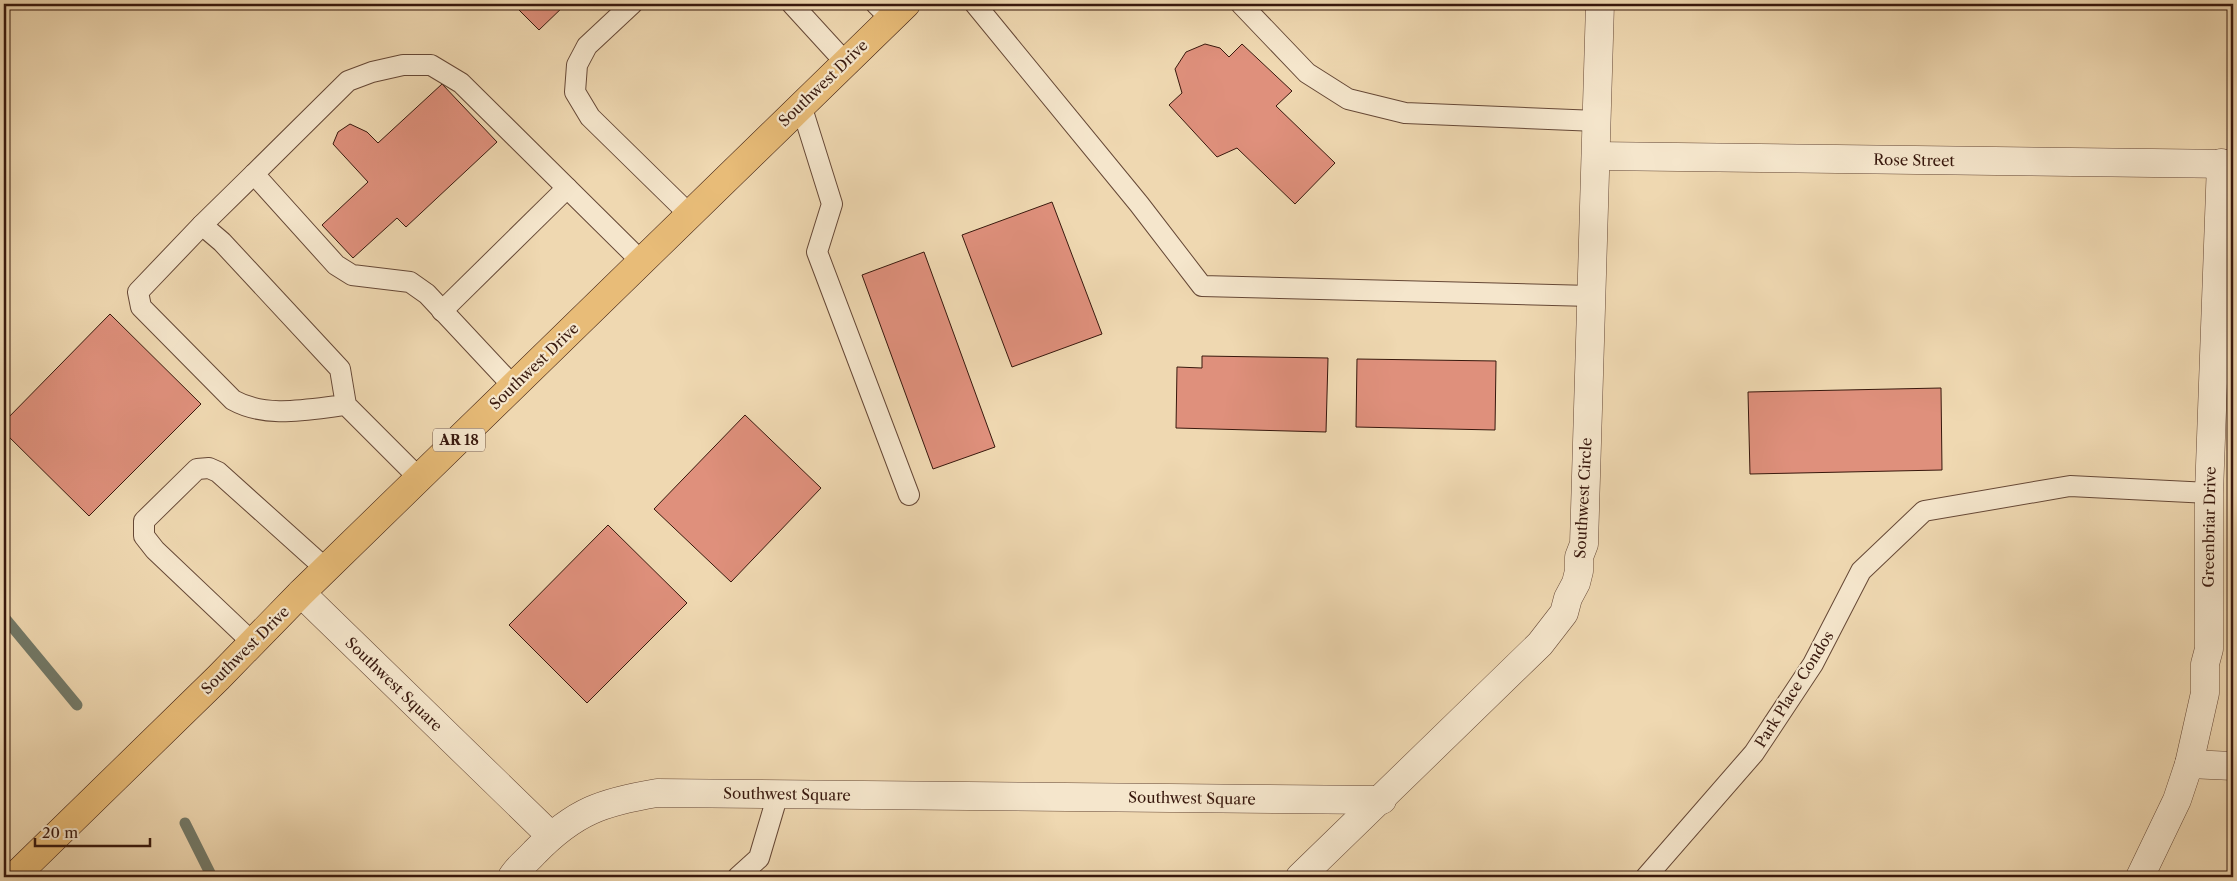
<svg xmlns="http://www.w3.org/2000/svg" width="2237" height="881" font-family="'Libre Caslon Text',serif">
<style>
.lines{fill:none;stroke-linecap:round;stroke-linejoin:round}
.stream{stroke:#737a69;stroke-width:11}
.building{fill:#df907c;stroke:#38180d}
.lane-casing{stroke:#664836;stroke-width:22}
.street-casing{stroke:#664836;stroke-width:29}
.primary-casing{stroke:#38180d;stroke-width:29}
.lane{stroke:#f5e6cc;stroke-width:20}
.street{stroke:#f5e6cc;stroke-width:28}
.primary{stroke:#e8bc78;stroke-width:28}
.labels{text-anchor:middle;dominant-baseline:central;stroke-width:4.5;stroke-linejoin:round;paint-order:stroke}
.shield{fill:#f5e6cc;stroke:#715646;stroke-width:1}
.shield-label{font-size:14px;font-weight:bold;fill:#38180d}
.street-label{font-size:15px;fill:#38180d;stroke:#f5e6cc}
</style>
<rect width="100%" height="100%" fill="#efd8b1"/>
<filter id="stains"><feTurbulence type="fractalNoise" baseFrequency=".004" numOctaves="4"/><feColorMatrix values="0 0 0 0 .2 0 0 0 0 .09 0 0 0 0 .02 0 0 0 .5 -.17"/></filter>
<radialGradient id="worn" r=".72"><stop offset=".6" stop-color="#630" stop-opacity="0"/><stop offset="1" stop-color="#630" stop-opacity=".3"/></radialGradient>
<g class="lines">
<g class="stream">
<polyline points="4,617 77,705"/>
<polyline points="185,823 212,877"/>
</g>
</g>
<g class="building">
<polygon points="513,4 566,4 539,30"/>
<polygon points="1205,44 1220,48 1229,57 1242,44 1292,91 1276,106 1335,163 1295,204 1237,148 1217,157 1169,105 1182,93 1175,69 1186,52"/>
<polygon points="442,84 497,142 406,227 397,218 353,258 322,225 368,182 333,144 338,132 350,124 367,132 378,143"/>
<polygon points="1052,202 1102,334 1012,367 962,235"/>
<polygon points="924,252 995,447 933,469 862,275"/>
<polygon points="110,314 201,404 89,516 4,432 4,422"/>
<polygon points="1202,356 1328,358 1326,432 1176,428 1177,367 1202,368"/>
<polygon points="1357,359 1496,361 1495,430 1356,427"/>
<polygon points="1941,388 1942,470 1750,474 1748,392"/>
<polygon points="745,415 821,488 731,582 654,509"/>
<polygon points="608,525 687,603 587,703 509,625"/>
</g>
<g class="lines">
<g class="lane-casing">
<g id="lane">
<polyline points="632,4 587,46 577,65 575,92 590,117 689,214"/>
<polyline points="792,4 845,62"/>
<polyline points="876,4 890,18"/>
<polyline points="975,4 1139,204 1202,286 1591,296"/>
<polyline points="1241,4 1307,73 1348,99 1405,113 1597,121"/>
<polyline points="801,105 832,204 817,252 909,495"/>
<polyline points="202,225 254,174"/>
<polyline points="442,311 567,188"/>
<polyline points="513,386 427,294 410,282 352,275 336,265 254,174 348,81 372,72 403,65 431,65 461,83 641,261"/>
<path d="M346,405C309,409 267,419 233,400L141,307L138,292L202,225L222,242L340,369L346,405L419,478"/>
<polyline points="253,643 155,550 144,536 144,521 197,469 209,468 218,472 326,569"/>
<polyline points="738,877 759,858 778,794"/>
<polyline points="1646,877 1754,753 1813,664 1861,571 1924,511 2070,486 2209,493"/>
</g>
</g>
<g class="street-casing">
<g id="street">
<polyline points="1596,156 2233,164"/>
<polyline points="301,593 551,836"/>
<polyline points="2189,764 2233,766"/>
<path d="M512,877C518,867 528,860 535,852C575,811 603,802 657,793L1382,800"/>
<polyline points="1300,877 1540,644 1564,613 1568,598 1576,583 1579,571 1579,557 1584,544 1600,4"/>
<polyline points="2140,877 2177,800 2189,764 2205,693 2205,664 2209,649 2209,493 2221,163"/>
</g>
</g>
<g class="primary-casing">
<polyline id="primary" points="14,877 218,678 301,593 906,4"/>
</g>
<use href="#lane" class="lane"/>
<use href="#street" class="street"/>
<use href="#primary" class="primary"/>
</g>
<g class="labels">
<rect class="shield" x="433" y="428.5" width="52" height="23" rx="4"/>
<g class="shield-label">
<text x="459" y="440">AR 18</text>
</g>
<g class="street-label">
<text transform="translate(823 83) rotate(-44)">Southwest Drive</text>
<text transform="translate(1914 160) rotate(1)">Rose Street</text>
<text transform="translate(534 366) rotate(-44)">Southwest Drive</text>
<text transform="translate(1583 498) rotate(-87)">Southwest Circle</text>
<text transform="translate(2209 527) rotate(-89)">Greenbriar Drive</text>
<text transform="translate(245 650) rotate(-45)">Southwest Drive</text>
<text transform="translate(394 684) rotate(44)">Southwest Square</text>
<text transform="translate(1794 689) rotate(-58)">Park Place Condos</text>
<text transform="translate(787 794) rotate(1)">Southwest Square</text>
<text transform="translate(1192 798) rotate(1)">Southwest Square</text>
</g>
</g>
<rect width="2237" height="881" fill="none" stroke="#efd8b1" stroke-width="20"/>
<rect x="5" y="5" width="2227" height="871" fill="none" stroke="#38180d" stroke-width="2.5"/>
<rect x="10" y="10" width="2217" height="861" fill="none" stroke="#38180d"/>
<path d="M35 838v8h115v-8" fill="none" stroke="#38180d" stroke-width="2.5"/>
<text x="42" y="838" font-size="15" fill="#38180d" stroke="#f5e6cc" stroke-width="4" paint-order="stroke">20 m</text>
<rect width="100%" height="100%" filter="url(#stains)"/>
<rect width="100%" height="100%" fill="url(#worn)"/>
</svg>
